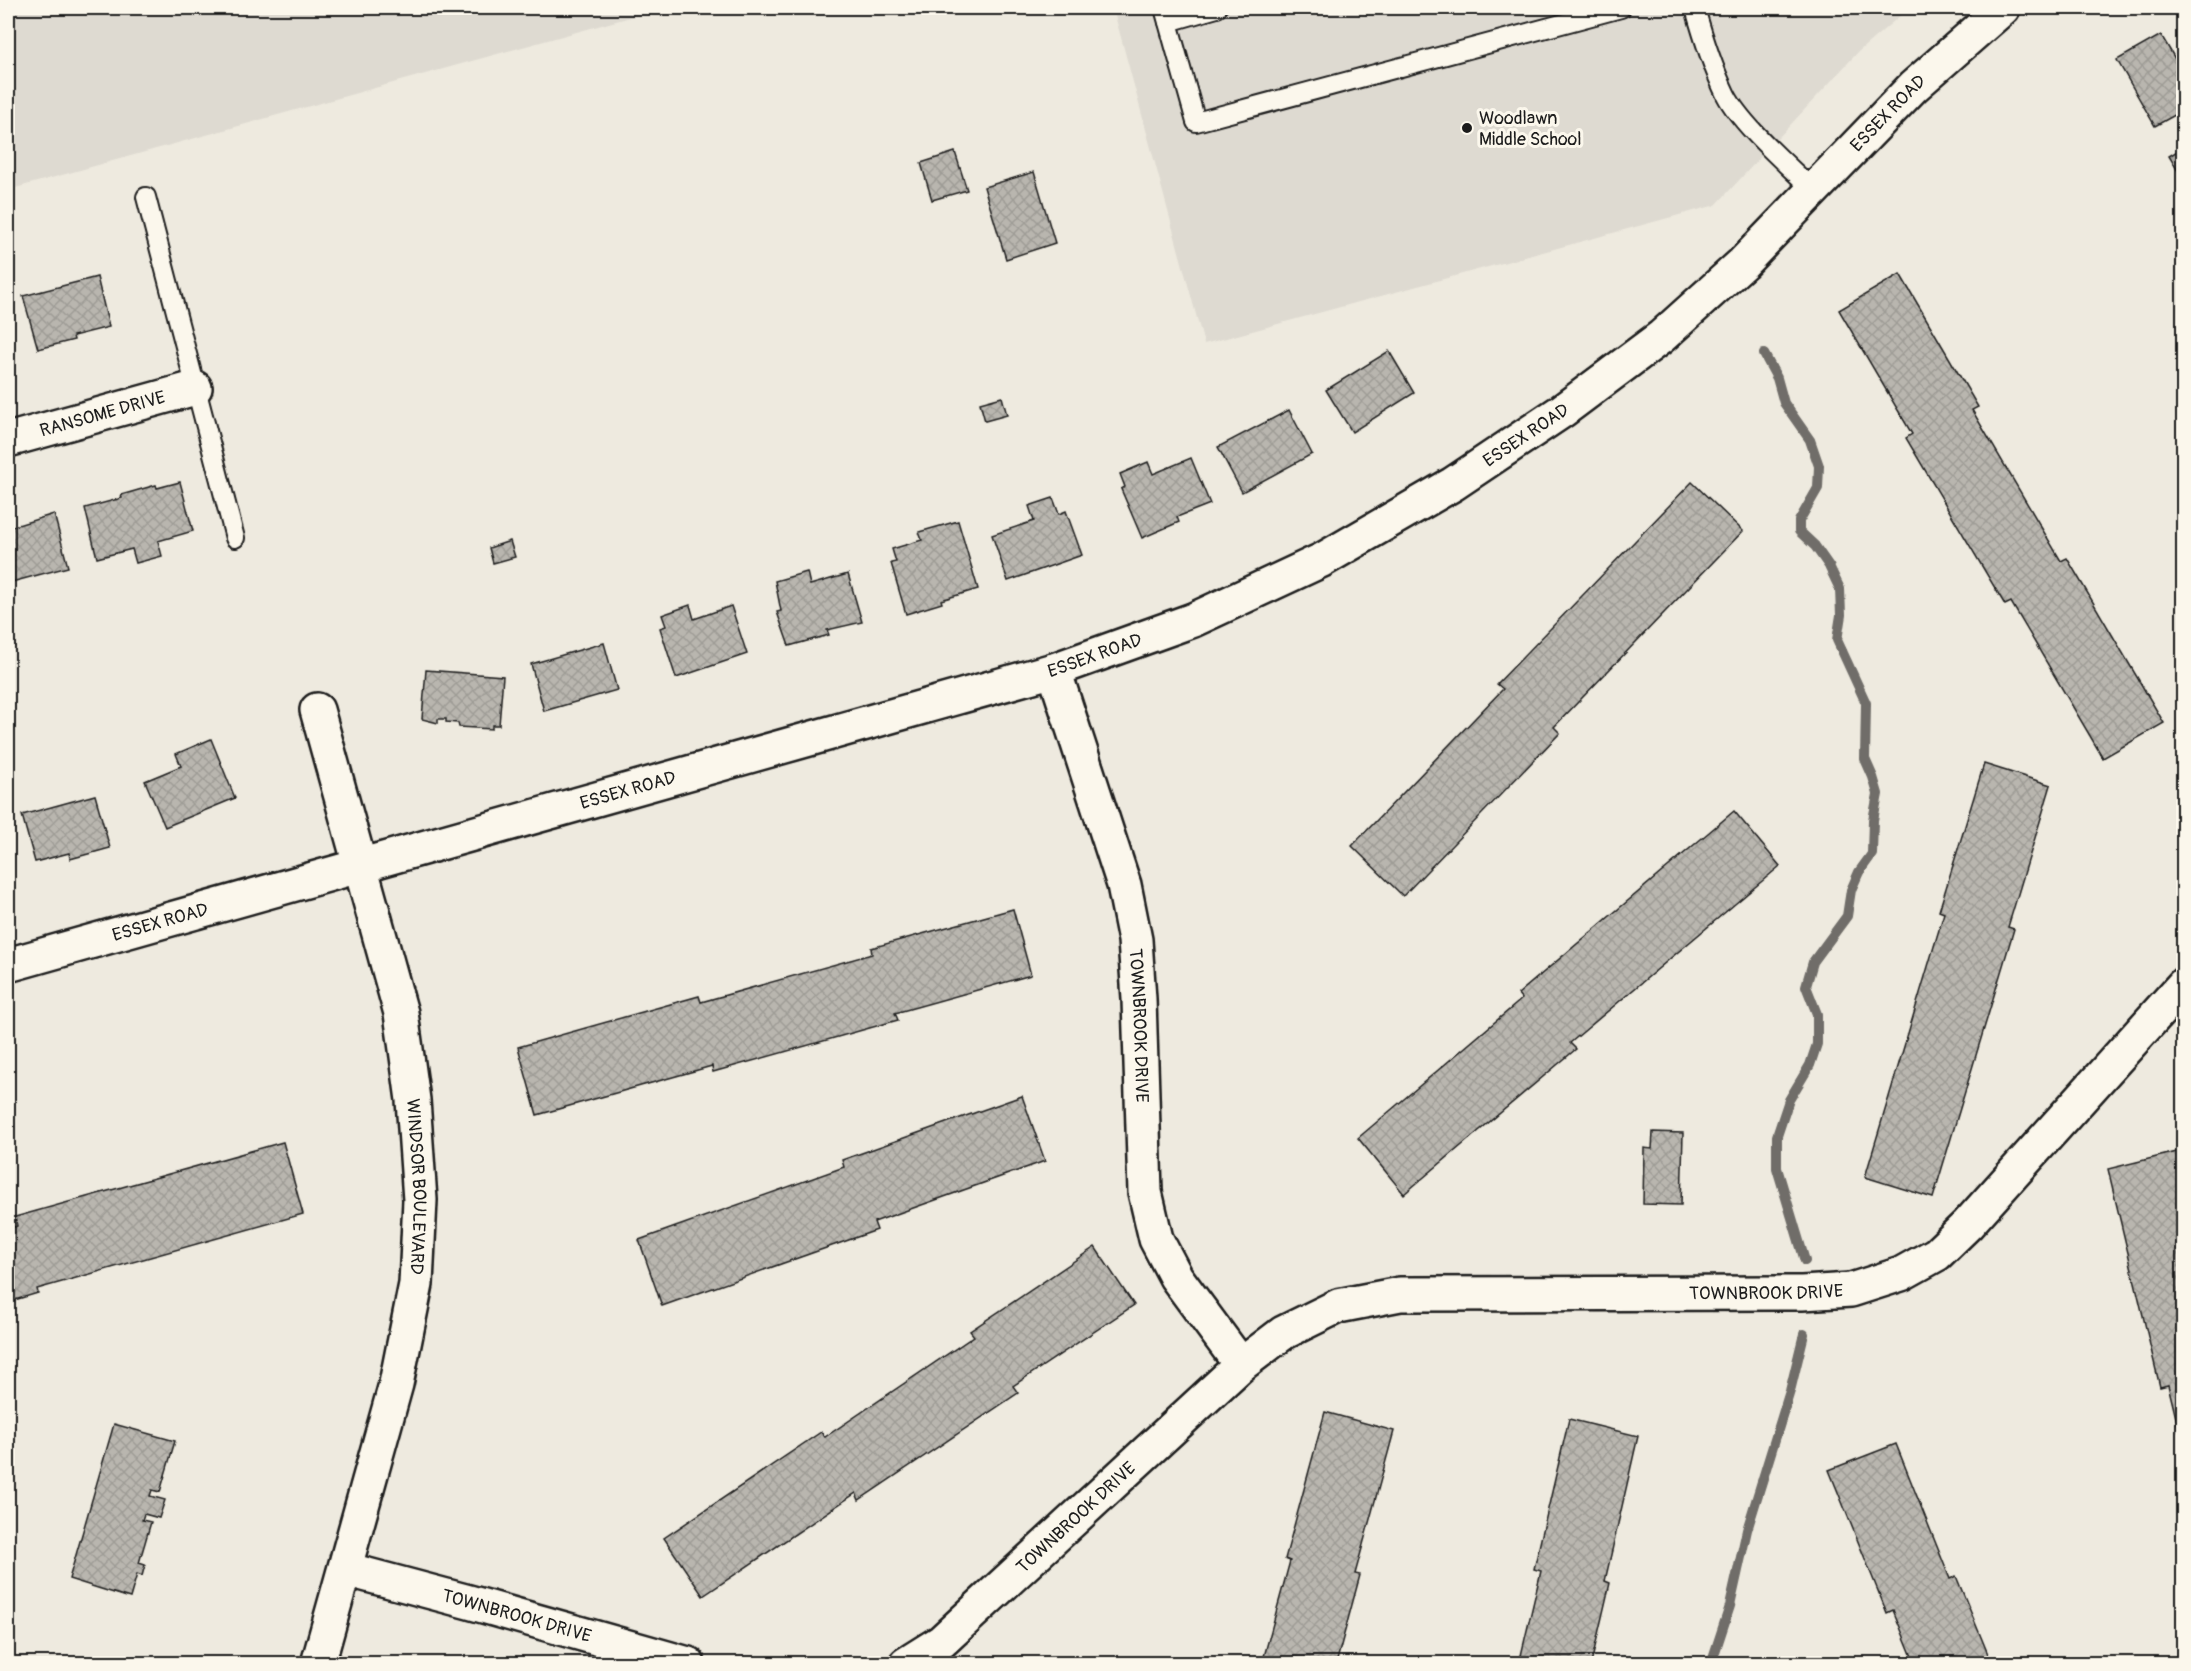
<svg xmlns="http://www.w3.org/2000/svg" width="2191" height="1671" font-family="Pangolin,sans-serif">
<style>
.built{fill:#dedad1}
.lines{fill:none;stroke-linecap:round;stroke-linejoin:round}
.stream{stroke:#6f6d69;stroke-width:10}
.building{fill:url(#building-cross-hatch);stroke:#1c1c1c;stroke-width:1.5}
.lane-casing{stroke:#1c1c1c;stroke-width:22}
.street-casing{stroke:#1c1c1c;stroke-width:38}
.secondary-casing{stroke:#1c1c1c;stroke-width:38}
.lane{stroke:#fbf7ec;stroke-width:18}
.street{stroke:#fbf7ec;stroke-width:33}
.secondary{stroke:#fbf7ec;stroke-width:33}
.poi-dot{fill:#1c1c1c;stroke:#fbf7ec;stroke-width:2}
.labels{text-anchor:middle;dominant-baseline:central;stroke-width:6;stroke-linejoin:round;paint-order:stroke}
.street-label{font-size:18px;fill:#1c1c1c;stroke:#fbf7ec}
.poi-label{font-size:18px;fill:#1c1c1c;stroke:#fbf7ec;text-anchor:start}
</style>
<defs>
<pattern id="building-cross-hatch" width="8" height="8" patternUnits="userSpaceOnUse" patternTransform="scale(1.5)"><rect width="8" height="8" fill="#b9b6af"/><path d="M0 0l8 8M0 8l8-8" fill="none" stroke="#9e9c96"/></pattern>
</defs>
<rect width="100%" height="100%" fill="#eeeadf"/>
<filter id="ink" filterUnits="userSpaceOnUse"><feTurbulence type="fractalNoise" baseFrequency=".0167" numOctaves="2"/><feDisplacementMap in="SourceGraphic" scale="12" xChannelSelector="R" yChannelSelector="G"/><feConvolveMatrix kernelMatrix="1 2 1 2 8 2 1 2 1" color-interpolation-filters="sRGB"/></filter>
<g filter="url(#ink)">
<g class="built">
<polygon points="8,8 663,8 8,190"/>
<polygon points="1113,8 1909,8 1859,51 1716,205 1204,344"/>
</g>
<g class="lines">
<g class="stream">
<polyline points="1764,354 1777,378 1784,403 1810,440 1819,466 1818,488 1799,521 1799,531 1815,546 1829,566 1840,589 1841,615 1837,640 1866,703 1865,759 1873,777 1878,794 1873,820 1872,854 1859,872 1851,890 1847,916 1813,962 1806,986 1817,1014 1817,1044 1810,1065 1789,1100 1777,1136 1777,1168 1805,1261"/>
<polyline points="1711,1664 1730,1606 1747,1530 1790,1391 1804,1334"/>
</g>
</g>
<g class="building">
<polygon points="2161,35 2184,74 2184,110 2155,126 2117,60"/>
<polygon points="2184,147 2184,181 2169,156"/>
<polygon points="955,152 967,190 932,200 921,163"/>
<polygon points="1034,172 1055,243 1006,259 984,187"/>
<polygon points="1900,274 1978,407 1972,410 2061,561 2067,558 2164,723 2103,758 2011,602 2005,605 1906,438 1912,434 1839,310"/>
<polygon points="97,277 109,327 73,336 74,340 38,349 23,296"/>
<polygon points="1389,351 1414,393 1352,432 1326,390"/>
<polygon points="1002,397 1007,415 985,421 980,403"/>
<polygon points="1289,410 1312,454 1242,492 1218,447"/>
<polygon points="1191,458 1210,504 1177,517 1179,522 1142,538 1121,489 1125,487 1120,474 1148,462 1153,474"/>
<polygon points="180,482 193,531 158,541 162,556 136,563 132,549 97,558 85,508 122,498 121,495 156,485 157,488"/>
<polygon points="1692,482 1743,531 1554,727 1560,733 1403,896 1352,846 1503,689 1497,684"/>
<polygon points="1053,498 1059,514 1066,511 1082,555 1008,581 992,535 1034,521 1029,506"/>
<polygon points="54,514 68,567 8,583 8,528"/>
<polygon points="958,521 978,589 941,600 942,603 906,614 891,563 896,562 892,549 922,540 919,532"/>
<polygon points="510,541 515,557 493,563 489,548"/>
<polygon points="807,572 810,585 848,574 862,622 827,630 829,635 789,646 777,612 781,611 775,581"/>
<polygon points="690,605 694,619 731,606 747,654 676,678 660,628 666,626 662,615"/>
<polygon points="604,643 617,690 544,711 531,664"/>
<polygon points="426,670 503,676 499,725 492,725 492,729 459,727 458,723 446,722 446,719 438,719 438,723 422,719"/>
<polygon points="211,739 235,798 165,827 145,781 181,766 176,754"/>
<polygon points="1984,764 2051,785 2008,927 2014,929 1933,1198 1865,1177 1944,913 1939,911"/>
<polygon points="95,795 110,848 70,859 69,853 35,862 22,815"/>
<polygon points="1734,811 1780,866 1570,1043 1576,1049 1404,1194 1358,1138 1522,999 1518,994"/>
<polygon points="1013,909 1031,975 895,1013 898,1020 713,1072 712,1066 537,1115 518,1047 699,996 701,1002 872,954 871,948"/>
<polygon points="1022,1096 1045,1161 874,1222 877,1230 662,1306 639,1240 844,1167 842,1160"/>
<polygon points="1653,1132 1683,1133 1681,1205 1643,1204 1644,1148 1652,1149"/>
<polygon points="283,1142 303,1214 37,1289 38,1293 8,1302 8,1229 17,1226 15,1217"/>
<polygon points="2177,1152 2184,1178 2184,1451 2168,1385 2160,1387 2108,1169"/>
<polygon points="1095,1247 1134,1305 1013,1386 1018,1393 859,1500 856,1493 703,1596 664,1538 821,1432 825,1437 974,1336 970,1331"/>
<polygon points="1325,1412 1394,1431 1355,1574 1360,1575 1336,1664 1262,1664 1290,1561 1285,1559"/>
<polygon points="1569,1419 1638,1436 1605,1581 1610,1583 1591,1664 1519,1664 1541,1571 1534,1569"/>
<polygon points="114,1424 175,1441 160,1492 152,1490 150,1496 165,1500 159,1518 144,1514 142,1520 151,1522 139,1563 145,1565 142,1576 137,1574 130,1598 69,1579"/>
<polygon points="1896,1444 1950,1579 1956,1576 1992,1664 1915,1664 1893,1610 1887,1613 1829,1470"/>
</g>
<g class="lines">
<g class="lane-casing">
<g id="lane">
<polyline points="1164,8 1196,122 1621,8"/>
<path d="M1695,8C1703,37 1713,68 1726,95C1742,126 1789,166 1814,191"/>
<polyline points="1168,22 1217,8"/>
<polyline points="146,197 235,538"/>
</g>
</g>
<g class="street-casing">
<g id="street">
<path id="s1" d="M8,440L195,388"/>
<path id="s2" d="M1054,670L1124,885L1135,940L1139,999L1145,1192L1156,1239L1176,1277L1241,1365"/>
<path id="s3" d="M317,710L401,1013L413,1100L420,1200L416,1284L396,1384L318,1664"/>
<path id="s4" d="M345,1569L469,1602L688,1664"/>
<path id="s5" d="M906,1664L941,1642L1241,1365L1283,1333L1338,1306L1400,1294L1802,1293L1851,1290L1901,1274L1937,1254L1968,1224L2184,984"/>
</g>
</g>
<g class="secondary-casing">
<g id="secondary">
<path id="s6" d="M8,965L1054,670L1193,620L1322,560L1453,484L1562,411L1661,337L1743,263L1913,87L2003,8"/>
</g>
</g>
<use href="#lane" class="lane"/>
<use href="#street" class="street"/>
<use href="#secondary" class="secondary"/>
</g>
</g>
<circle class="poi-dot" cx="1467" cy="128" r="6"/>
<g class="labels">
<g class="street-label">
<text stroke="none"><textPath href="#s6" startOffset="2102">ESSEX ROAD</textPath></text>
<text stroke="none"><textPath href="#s1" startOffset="98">RANSOME DRIVE</textPath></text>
<text stroke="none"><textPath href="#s6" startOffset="1616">ESSEX ROAD</textPath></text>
<text stroke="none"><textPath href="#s6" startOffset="1130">ESSEX ROAD</textPath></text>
<text stroke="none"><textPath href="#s6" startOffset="644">ESSEX ROAD</textPath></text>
<text stroke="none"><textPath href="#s6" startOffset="158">ESSEX ROAD</textPath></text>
<text stroke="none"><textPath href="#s2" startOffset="368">TOWNBROOK DRIVE</textPath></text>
<text stroke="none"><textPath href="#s3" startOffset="489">WINDSOR BOULEVARD</textPath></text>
<text stroke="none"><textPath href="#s5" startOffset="993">TOWNBROOK DRIVE</textPath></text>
<text stroke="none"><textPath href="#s5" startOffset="225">TOWNBROOK DRIVE</textPath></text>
<text stroke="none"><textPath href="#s4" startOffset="178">TOWNBROOK DRIVE</textPath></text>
</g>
<g class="poi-label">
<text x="1479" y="118">Woodlawn<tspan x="1479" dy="21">Middle School</tspan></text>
</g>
</g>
<rect width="2191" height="1671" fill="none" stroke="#fbf7ec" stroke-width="30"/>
<rect x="15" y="15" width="2161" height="1641" fill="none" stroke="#1c1c1c" stroke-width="2" filter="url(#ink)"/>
</svg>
